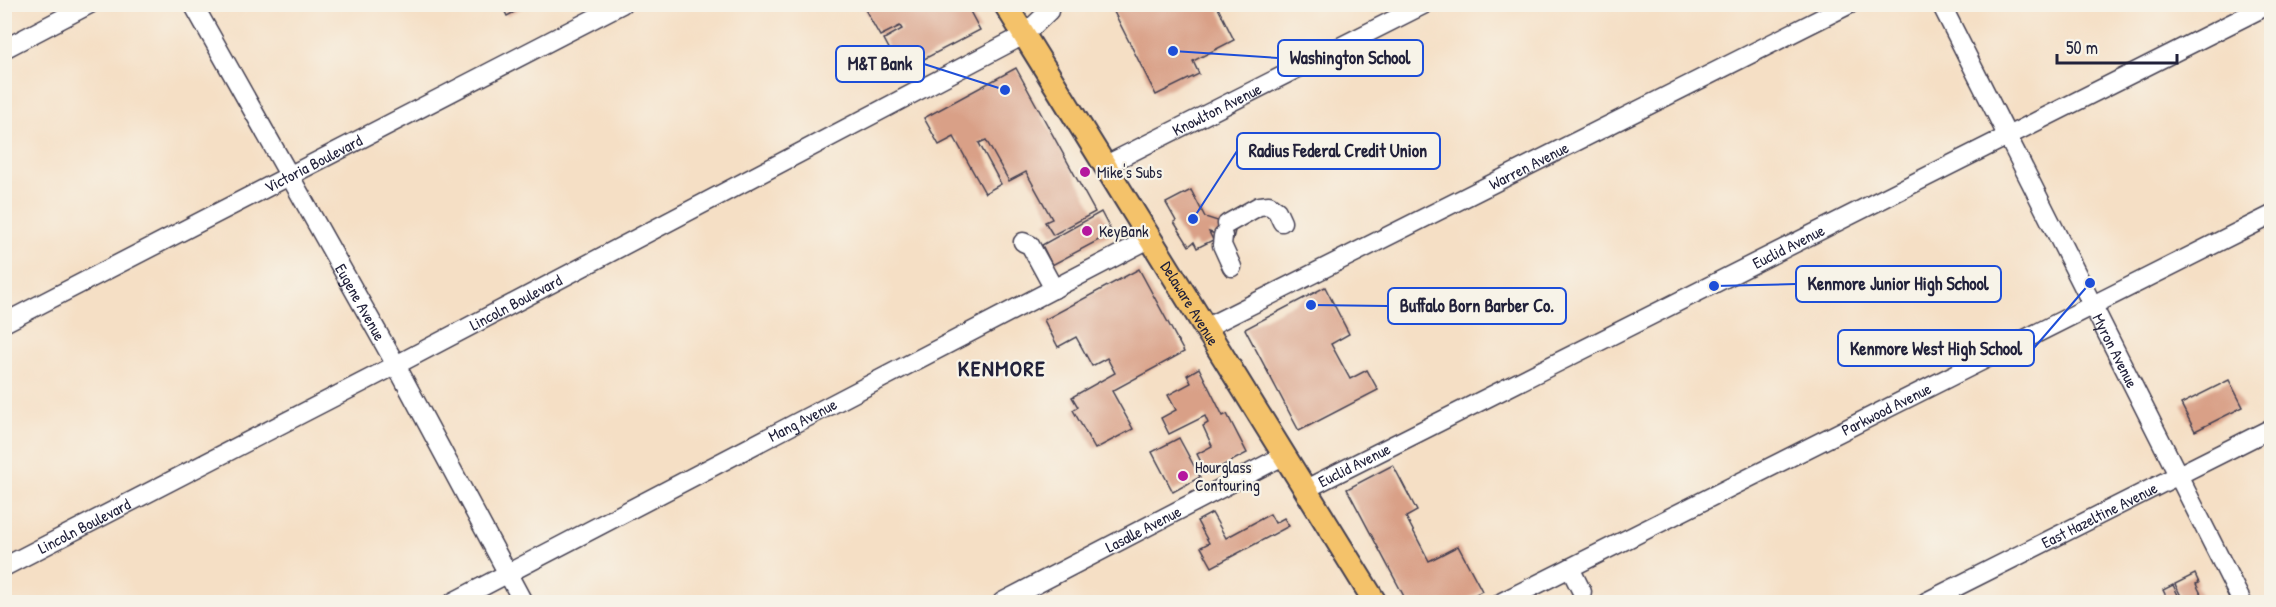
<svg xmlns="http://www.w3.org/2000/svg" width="2276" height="607" font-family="'Patrick Hand',sans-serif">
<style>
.building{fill:#d9a087}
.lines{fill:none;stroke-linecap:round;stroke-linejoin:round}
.minor-casing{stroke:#423e50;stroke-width:21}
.major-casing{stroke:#423e50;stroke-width:26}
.minor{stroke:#fff;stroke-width:18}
.major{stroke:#f4c26a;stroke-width:22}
.poi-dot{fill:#b5179e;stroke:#f7f3e8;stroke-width:2}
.labels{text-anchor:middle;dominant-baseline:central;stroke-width:4.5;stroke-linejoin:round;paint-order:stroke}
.street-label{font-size:16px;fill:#22223b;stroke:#f7f3e8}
.poi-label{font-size:16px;fill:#22223b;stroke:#f7f3e8;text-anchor:start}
.district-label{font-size:22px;font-weight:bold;letter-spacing:1.5px;fill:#22223b;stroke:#f7f3e8}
.leader{fill:none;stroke:#1d4ed8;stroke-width:2}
.callout-dot{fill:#1d4ed8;stroke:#f7f3e8;stroke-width:2}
.callout{fill:#f7f3e8;stroke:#1d4ed8;stroke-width:2}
.callout-label{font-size:18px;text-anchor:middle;font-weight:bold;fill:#22223b}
</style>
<rect width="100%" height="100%" fill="#f7f3e8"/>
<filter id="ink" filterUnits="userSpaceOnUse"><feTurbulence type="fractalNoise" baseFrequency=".0167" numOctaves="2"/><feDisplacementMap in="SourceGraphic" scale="12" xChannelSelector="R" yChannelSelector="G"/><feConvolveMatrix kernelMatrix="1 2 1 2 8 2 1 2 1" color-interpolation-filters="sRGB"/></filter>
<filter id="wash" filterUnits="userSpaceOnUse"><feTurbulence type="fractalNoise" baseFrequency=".008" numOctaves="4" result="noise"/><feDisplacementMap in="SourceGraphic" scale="24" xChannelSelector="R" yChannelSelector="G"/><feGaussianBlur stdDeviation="1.35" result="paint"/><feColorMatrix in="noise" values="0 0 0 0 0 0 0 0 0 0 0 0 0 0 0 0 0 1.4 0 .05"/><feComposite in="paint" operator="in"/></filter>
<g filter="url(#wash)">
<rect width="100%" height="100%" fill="#f5dfc5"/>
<g id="blocks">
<g class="building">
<polygon points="501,4 529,4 507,16"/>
<polygon points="862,4 966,4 980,30 901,71 884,39 902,29 900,26 880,36"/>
<polygon points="1110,4 1216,4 1234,40 1193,61 1199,74 1156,95"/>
<polygon points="1016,68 1095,212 1053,235 1045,222 1052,219 1026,172 1009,181 986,140 979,143 1001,184 985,193 954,137 939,145 924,118"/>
<polygon points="1191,190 1205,217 1236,227 1233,239 1209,232 1213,240 1197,248 1194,242 1189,246 1174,222 1176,221 1166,203"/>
<polygon points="1101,212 1112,233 1052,265 1042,245"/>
<polygon points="1139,269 1184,352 1112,391 1133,429 1095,449 1073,410 1078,407 1072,397 1115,373 1107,358 1092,366 1076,337 1058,347 1044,320"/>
<polygon points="1325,287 1349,334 1331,344 1350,379 1367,370 1378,390 1299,431 1245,329"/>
<polygon points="1199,368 1223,416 1227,414 1247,453 1207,474 1197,454 1212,446 1203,426 1208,423 1205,416 1169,434 1161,418 1176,410 1168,395 1191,383 1187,375"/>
<polygon points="2229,380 2243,407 2195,431 2181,404"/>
<polygon points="1179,438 1200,477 1173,492 1152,452"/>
<polygon points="1393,465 1417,511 1406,517 1429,561 1458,546 1482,591 1461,602 1407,602 1347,489"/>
<polygon points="1212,513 1226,538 1270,514 1275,523 1284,518 1289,526 1212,567 1201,547 1209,543 1197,521"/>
<polygon points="2195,574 2199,583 2196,584 2205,602 2189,602 2185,596 2182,598 2175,584"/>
<polygon points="2173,585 2180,599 2169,602 2163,590"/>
</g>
</g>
</g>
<g filter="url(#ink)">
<use href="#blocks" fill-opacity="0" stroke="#423e50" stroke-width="1.5"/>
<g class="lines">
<g class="minor-casing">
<g id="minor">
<path id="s1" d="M193,4L396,365L523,602"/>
<path id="s2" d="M1941,4L2242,602"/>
<polyline points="4,49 90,4"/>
<path id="s3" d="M1106,165L1425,4"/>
<polyline points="1227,224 1259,206 1269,205 1277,211 1282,222"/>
<polyline points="1223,236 1222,245 1232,267"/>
<polyline points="1023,242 1030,245 1054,289"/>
<path id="s4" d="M4,323L622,4"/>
<path id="s5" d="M1207,327L1850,4"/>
<path id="s6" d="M1306,489L2270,4"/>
<path id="s7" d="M4,567L396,365L1024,35L1049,11L1050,4"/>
<polyline points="1570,568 1582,592"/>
<path id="s8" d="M453,602L1151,238"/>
<path id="s9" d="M1002,602L1285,455"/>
<path id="s10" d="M1502,602L2272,215"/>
<path id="s11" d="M1926,602L2272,428"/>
</g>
</g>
<g class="major-casing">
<g id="major">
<path id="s12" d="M1005,4L1375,602"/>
</g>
</g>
<use href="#minor" class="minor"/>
<use href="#major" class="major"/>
</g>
</g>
<g class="poi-dot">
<circle cx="1085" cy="172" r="6"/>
<circle cx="1087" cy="231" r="6"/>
<circle cx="1183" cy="476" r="6"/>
</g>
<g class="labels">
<g class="street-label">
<text stroke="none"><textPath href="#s3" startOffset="124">Knowlton Avenue</textPath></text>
<text stroke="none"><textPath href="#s4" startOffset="348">Victoria Boulevard</textPath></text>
<text stroke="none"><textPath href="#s5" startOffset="360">Warren Avenue</textPath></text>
<text stroke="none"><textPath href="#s6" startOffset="540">Euclid Avenue</textPath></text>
<text stroke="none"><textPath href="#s1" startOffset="342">Eugene Avenue</textPath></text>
<text stroke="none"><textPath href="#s7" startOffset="576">Lincoln Boulevard</textPath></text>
<text stroke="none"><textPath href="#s12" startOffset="352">Delaware Avenue</textPath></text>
<text stroke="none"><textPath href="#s2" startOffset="388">Myron Avenue</textPath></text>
<text stroke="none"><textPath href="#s10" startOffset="430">Parkwood Avenue</textPath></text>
<text stroke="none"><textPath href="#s8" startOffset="394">Mang Avenue</textPath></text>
<text stroke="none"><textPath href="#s6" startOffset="54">Euclid Avenue</textPath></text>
<text stroke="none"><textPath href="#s11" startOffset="194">East Hazeltine Avenue</textPath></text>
<text stroke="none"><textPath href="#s7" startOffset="90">Lincoln Boulevard</textPath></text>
<text stroke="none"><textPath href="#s9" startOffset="159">Lasalle Avenue</textPath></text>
</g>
<g class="poi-label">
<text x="1097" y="172">Mike's Subs</text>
<text x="1099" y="231">KeyBank</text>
<text x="1195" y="467">Hourglass<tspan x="1195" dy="18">Contouring</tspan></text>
</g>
<g class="district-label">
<text x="1002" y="368">KENMORE</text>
</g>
</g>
<path class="leader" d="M1173 51L1278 58M1005 90L924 64M1193 219L1237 151M1714 286L1796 284M1311 305L1388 306M2090 283L2034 348"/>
<g class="callout-dot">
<circle cx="1173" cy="51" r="6"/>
<circle cx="1005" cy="90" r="6"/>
<circle cx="1193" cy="219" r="6"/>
<circle cx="1714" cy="286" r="6"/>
<circle cx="1311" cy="305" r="6"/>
<circle cx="2090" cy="283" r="6"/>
</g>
<g class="callout">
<rect x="1278" y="40" width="145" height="36" rx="6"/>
<rect x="836" y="46" width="88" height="36" rx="6"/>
<rect x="1237" y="133" width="203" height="36" rx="6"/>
<rect x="1796" y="266" width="205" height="36" rx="6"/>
<rect x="1388" y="288" width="178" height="36" rx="6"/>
<rect x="1838" y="330" width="196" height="36" rx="6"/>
</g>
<g class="callout-label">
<text x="1350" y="64">Washington School</text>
<text x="880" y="70">M&amp;T Bank</text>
<text x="1338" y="157">Radius Federal Credit Union</text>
<text x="1898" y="290">Kenmore Junior High School</text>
<text x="1477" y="312">Buffalo Born Barber Co.</text>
<text x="1936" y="355">Kenmore West High School</text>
</g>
<rect width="2276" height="607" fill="none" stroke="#f7f3e8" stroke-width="24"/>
<path d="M2057 54v9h120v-9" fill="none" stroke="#22223b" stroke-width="3"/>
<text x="2066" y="54" font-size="18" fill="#22223b" stroke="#f7f3e8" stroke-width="4.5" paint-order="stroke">50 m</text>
</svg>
